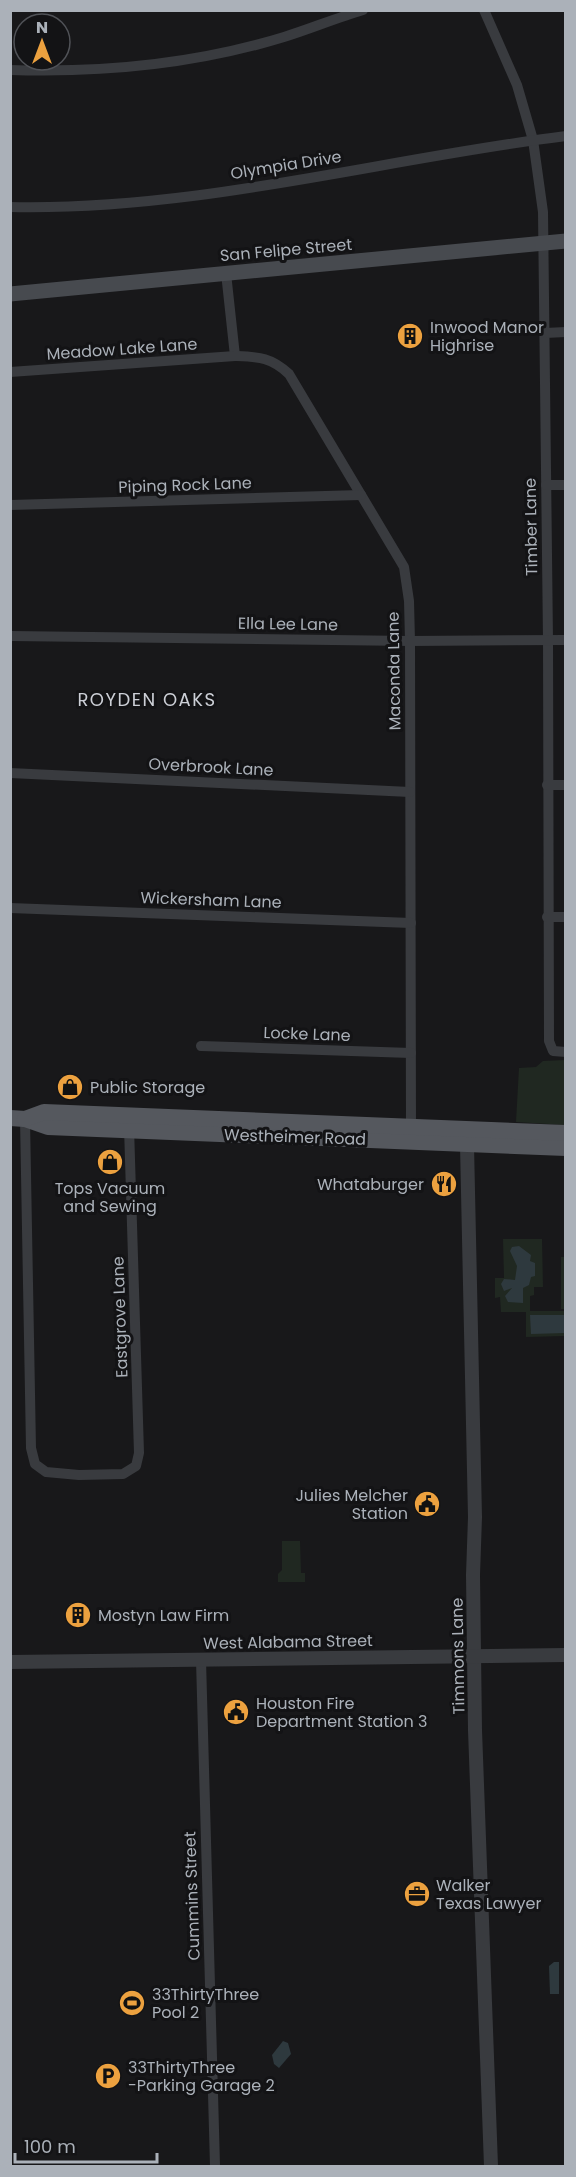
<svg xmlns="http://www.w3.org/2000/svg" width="576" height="2177" font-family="Poppins,sans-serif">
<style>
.green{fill:#202821}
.water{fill:#2e393e}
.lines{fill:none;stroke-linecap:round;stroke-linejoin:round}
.minor{stroke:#393b3f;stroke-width:10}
.tertiary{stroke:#393b3f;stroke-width:14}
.secondary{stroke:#474a4f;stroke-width:15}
.primary{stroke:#55585e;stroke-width:16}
.labels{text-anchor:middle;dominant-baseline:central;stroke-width:6;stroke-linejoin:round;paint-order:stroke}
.street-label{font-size:16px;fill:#abb1b9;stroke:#131315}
.poi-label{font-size:16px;fill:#abb1b9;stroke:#131315;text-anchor:start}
.neighbourhood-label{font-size:18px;letter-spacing:1.5px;fill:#cccfd6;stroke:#131315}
</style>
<rect width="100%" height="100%" fill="#18181a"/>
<g class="green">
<polygon points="565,1060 565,1125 516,1122 519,1068 536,1067 543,1061"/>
<polygon points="503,1239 542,1239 543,1287 534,1287 534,1295 530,1296 530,1311 565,1311 565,1336 526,1337 526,1312 501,1312 500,1297 495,1298 495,1278 504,1278"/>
<rect x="561" y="1257" width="4" height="52"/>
<polygon points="282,1541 300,1541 301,1573 305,1573 305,1582 278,1582 278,1574 282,1570"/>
</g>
<g class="water">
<polygon points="519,1246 531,1255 530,1261 535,1263 535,1276 531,1277 529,1285 523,1288 523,1303 508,1302 505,1296 512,1288 504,1291 501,1284 504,1279 515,1280 517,1266 510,1251 512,1247"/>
<polygon points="530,1315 565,1315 565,1333 531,1334"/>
<polygon points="554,1962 559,1962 559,1994 550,1994 549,1966"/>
<polygon points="137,1990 139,2008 137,2008 137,2015 129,2015 128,2009 125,2001 128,1997 128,1991"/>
<polygon points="283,2041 288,2043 291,2054 279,2068 274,2064 272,2055"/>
</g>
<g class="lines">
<g class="minor">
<polyline points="484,10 517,85 533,140 543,212 548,640 549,1041 553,1051 566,1052"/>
<path d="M10,70C102,73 196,64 284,37C310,29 336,18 363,10"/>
<path d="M10,207C198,211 381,159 566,136"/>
<polyline points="226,273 235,356"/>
<polyline points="545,333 566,332"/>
<path d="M10,372L235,356C259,357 271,357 289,374L404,567L409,601L410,641L411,1131"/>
<polyline points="546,485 566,485"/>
<polyline points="10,505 361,495"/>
<polyline points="10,636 410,641 566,640"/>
<polyline points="10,773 410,792"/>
<polyline points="547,785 566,785"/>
<polyline points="10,908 411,923"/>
<polyline points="547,917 566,917"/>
<polyline points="201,1046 411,1053"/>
<polyline points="25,1119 31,1448 35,1464 46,1472 79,1475 123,1474 136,1466 139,1453 129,1127"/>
<polyline points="201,1660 215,2166"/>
</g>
<g class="tertiary">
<polyline points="467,1145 475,1517 473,1575 475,1730 491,2166"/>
<polyline points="10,1662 566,1655"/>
</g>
<polyline class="secondary" points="10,294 566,241"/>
<g class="primary">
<polyline points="10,1118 25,1119 48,1127 566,1148"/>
<polyline points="25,1119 44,1112 566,1133"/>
</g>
</g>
<defs>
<g id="building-disc" transform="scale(1.35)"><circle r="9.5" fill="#eca13f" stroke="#131315"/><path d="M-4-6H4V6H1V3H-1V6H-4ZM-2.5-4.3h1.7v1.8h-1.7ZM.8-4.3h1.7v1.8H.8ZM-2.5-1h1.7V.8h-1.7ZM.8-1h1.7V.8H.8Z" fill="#111"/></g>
<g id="shop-disc" transform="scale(1.35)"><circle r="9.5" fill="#eca13f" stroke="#131315"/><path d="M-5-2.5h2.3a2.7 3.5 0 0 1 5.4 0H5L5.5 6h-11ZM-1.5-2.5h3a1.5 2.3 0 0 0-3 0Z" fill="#111"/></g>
<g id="restaurant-disc" transform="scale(1.35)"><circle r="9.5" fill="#eca13f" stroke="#131315"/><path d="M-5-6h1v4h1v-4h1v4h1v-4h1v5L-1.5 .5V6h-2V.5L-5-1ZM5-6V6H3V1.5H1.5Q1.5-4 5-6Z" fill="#111"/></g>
<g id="civic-disc" transform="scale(1.35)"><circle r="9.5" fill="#eca13f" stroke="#131315"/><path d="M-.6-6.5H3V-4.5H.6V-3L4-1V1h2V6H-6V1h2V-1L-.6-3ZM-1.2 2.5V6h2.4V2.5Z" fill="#111"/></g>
<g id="office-disc" transform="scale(1.35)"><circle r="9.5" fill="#eca13f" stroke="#131315"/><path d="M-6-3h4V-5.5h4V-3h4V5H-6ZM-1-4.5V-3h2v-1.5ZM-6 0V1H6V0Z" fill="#111"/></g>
<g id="stadium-disc" transform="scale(1.35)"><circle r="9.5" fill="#eca13f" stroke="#131315"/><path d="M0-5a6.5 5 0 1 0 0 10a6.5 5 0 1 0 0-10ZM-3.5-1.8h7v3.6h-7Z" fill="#111"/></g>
<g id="parking-disc" transform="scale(1.35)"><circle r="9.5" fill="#eca13f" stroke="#131315"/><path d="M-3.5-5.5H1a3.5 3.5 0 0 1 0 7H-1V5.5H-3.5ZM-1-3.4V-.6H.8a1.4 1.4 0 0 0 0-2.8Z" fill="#111"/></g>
</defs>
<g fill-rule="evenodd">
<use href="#building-disc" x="410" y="336"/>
<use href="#shop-disc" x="70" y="1087"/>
<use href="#shop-disc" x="110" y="1162"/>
<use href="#restaurant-disc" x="444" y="1184"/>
<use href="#civic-disc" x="427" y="1504"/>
<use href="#building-disc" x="78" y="1615"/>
<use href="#civic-disc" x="236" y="1712"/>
<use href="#office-disc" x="417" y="1894"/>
<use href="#stadium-disc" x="132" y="2003"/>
<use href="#parking-disc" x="108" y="2076"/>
</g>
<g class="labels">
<g class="street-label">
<text transform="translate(286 165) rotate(-9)">Olympia Drive</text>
<text transform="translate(286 250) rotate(-5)">San Felipe Street</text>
<text transform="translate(122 349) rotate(-4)">Meadow Lake Lane</text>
<text transform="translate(185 485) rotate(-2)">Piping Rock Lane</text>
<text transform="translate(531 527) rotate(-91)">Timber Lane</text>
<text transform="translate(288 624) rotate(1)">Ella Lee Lane</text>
<text transform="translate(394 671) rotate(-91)">Maconda Lane</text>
<text transform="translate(211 767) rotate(3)">Overbrook Lane</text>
<text transform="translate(211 900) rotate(2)">Wickersham Lane</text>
<text transform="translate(307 1034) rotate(2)">Locke Lane</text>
<text transform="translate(295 1137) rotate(2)">Westheimer Road</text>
<text transform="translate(120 1317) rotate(-92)">Eastgrove Lane</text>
<text transform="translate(288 1642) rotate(-1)">West Alabama Street</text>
<text transform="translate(458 1656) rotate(-91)">Timmons Lane</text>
<text transform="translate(192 1896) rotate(-92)">Cummins Street</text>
</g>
<g class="poi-label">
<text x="430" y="327">Inwood Manor<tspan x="430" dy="18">Highrise</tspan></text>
<text x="90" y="1087">Public Storage</text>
<text x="424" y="1184" text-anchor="end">Whataburger</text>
<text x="110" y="1188" text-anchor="middle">Tops Vacuum<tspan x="110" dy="18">and Sewing</tspan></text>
<text x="408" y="1495" text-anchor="end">Julies Melcher<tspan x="408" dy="18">Station</tspan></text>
<text x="98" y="1615">Mostyn Law Firm</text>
<text x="256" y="1703">Houston Fire<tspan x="256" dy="18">Department Station 3</tspan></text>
<text x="436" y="1885">Walker<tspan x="436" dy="18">Texas Lawyer</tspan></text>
<text x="152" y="1994">33ThirtyThree<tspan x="152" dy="18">Pool 2</tspan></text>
<text x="128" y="2067">33ThirtyThree<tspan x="128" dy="18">-Parking Garage 2</tspan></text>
</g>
<g class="neighbourhood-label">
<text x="147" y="699">ROYDEN OAKS</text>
</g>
</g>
<rect width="576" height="2177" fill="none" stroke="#abb1b9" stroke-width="24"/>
<g transform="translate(42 42)"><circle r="28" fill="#131315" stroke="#505257" stroke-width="1.5"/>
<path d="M0-4.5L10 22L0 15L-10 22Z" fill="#eca13f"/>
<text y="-9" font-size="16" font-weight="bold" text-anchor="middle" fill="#abb1b9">N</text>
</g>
<path d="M15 2153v9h142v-9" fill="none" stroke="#abb1b9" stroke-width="3"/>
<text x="24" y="2153" font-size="18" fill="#abb1b9" stroke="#131315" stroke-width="4.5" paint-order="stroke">100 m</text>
</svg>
